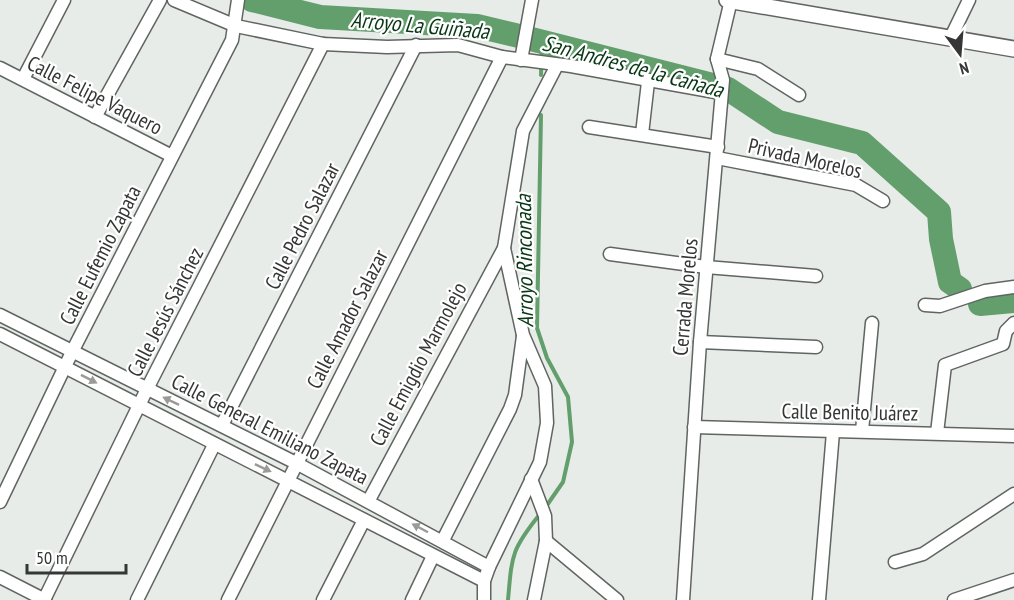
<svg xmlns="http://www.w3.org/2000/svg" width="1014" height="600" font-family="'PT Sans Narrow',sans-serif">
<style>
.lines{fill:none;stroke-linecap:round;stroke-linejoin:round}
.stream{stroke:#639f6c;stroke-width:4}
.river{stroke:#639f6c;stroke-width:24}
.minor-casing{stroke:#606561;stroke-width:15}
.tertiary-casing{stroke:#606561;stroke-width:18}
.minor{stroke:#fff;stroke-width:12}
.tertiary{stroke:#fff;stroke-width:15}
.oneway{fill:#9a9a9a}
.labels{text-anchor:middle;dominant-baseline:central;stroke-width:4.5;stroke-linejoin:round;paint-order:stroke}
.street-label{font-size:21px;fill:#353635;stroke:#fff}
.water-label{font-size:22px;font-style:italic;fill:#083715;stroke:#fff}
</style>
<rect width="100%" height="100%" fill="#e7ece8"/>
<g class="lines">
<g class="stream">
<polyline points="541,75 542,42"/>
<polyline points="541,115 537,328 547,358 568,397 572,442 563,482 545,508"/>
<path d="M508,600C512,555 511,550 540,514"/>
</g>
<g class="river">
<polyline points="252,0 320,17 477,26 519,36"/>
<polyline points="531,39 728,89 778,122 862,143 939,212 941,239 950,282 960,289"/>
<polyline points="980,304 1014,301"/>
</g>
<g class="minor-casing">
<g id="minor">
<polyline points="174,0 236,26 323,44 387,47 458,45 502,57 571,66 721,93"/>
<polyline points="951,37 969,0"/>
<polyline points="717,59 758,69 799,95"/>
<polyline points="521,60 532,0"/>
<polyline points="0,68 172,156"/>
<polyline points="23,79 64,0"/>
<polyline points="95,117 160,0"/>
<polyline points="589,127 718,147"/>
<polyline points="642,134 648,82"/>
<polyline points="717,158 856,185 883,201"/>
<polyline points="610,254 706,267 816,276"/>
<polyline points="925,305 940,306 985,291 1014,287"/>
<polyline points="0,315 296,463 489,567"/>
<polyline points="0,334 484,581"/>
<polyline points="700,342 816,347"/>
<polyline points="222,425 416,45"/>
<polyline points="694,427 1014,436"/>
<polyline points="862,431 872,323"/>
<polyline points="937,433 945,365 1003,344 1006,331 1014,323"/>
<polyline points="531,479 545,516 546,541 617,600"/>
<polyline points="369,500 504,248"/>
<polyline points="0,502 72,352 232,40 238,0"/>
<polyline points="443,540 510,409 515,395 523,336"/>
<polyline points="895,562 923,554 1014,494"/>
<polyline points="0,577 45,600"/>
<polyline points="44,600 147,389 323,44"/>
<polyline points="137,600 214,445"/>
<polyline points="228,600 502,57"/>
<polyline points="323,600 364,520"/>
<polyline points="412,600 433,556"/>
<polyline points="484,600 484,581 489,567 540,462 547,423 545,386 523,335 504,248 523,131 557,65"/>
<polyline points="534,600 546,541"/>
<polyline points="683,600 700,342 723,80 717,59 731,0"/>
<polyline points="819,600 833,432"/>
<polyline points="954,600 1014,580"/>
</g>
</g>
<g class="tertiary-casing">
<polyline id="tertiary" points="727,0 1014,49"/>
</g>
<use href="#minor" class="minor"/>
<use href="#tertiary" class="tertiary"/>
</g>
<defs><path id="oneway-solid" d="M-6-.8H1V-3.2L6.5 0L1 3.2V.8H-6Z" transform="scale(1.5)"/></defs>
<g class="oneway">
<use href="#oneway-solid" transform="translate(89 379) rotate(27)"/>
<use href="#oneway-solid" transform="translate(171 401) rotate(-154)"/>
<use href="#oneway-solid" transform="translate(263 468) rotate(25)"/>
<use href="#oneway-solid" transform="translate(420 528) rotate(-152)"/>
</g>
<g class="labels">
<g class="street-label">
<text transform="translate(95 95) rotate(27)">Calle Felipe Vaquero</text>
<text transform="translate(805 158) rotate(13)">Privada Morelos</text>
<text transform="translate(302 226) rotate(-63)">Calle Pedro Salazar</text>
<text transform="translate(100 255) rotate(-63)">Calle Eufemio Zapata</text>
<text transform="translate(685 297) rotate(-85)">Cerrada Morelos</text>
<text transform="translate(165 312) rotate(-63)">Calle Jesús Sánchez</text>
<text transform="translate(347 319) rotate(-63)">Calle Amador Salazar</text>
<text transform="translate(418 364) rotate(-62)">Calle Emigdio Marmolejo</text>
<text transform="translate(850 412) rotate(1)">Calle Benito Juárez</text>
<text transform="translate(270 429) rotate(27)">Calle General Emiliano Zapata</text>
</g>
<g class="water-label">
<text transform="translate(420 25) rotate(5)">Arroyo La Guiñada</text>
<text transform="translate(633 66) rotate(15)">San Andres de la Cañada</text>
<text transform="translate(524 261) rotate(-91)">Arroyo Rinconada</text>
</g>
</g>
<g transform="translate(960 54) rotate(164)" stroke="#ffffff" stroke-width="4.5" paint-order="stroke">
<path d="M0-4.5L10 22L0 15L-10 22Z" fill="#353635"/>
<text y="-9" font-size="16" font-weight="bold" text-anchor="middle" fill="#353635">N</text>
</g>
<path d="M27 564v9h99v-9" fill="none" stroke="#353635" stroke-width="3"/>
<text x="36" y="564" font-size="18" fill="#353635" stroke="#ffffff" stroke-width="4.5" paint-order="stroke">50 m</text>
</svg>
